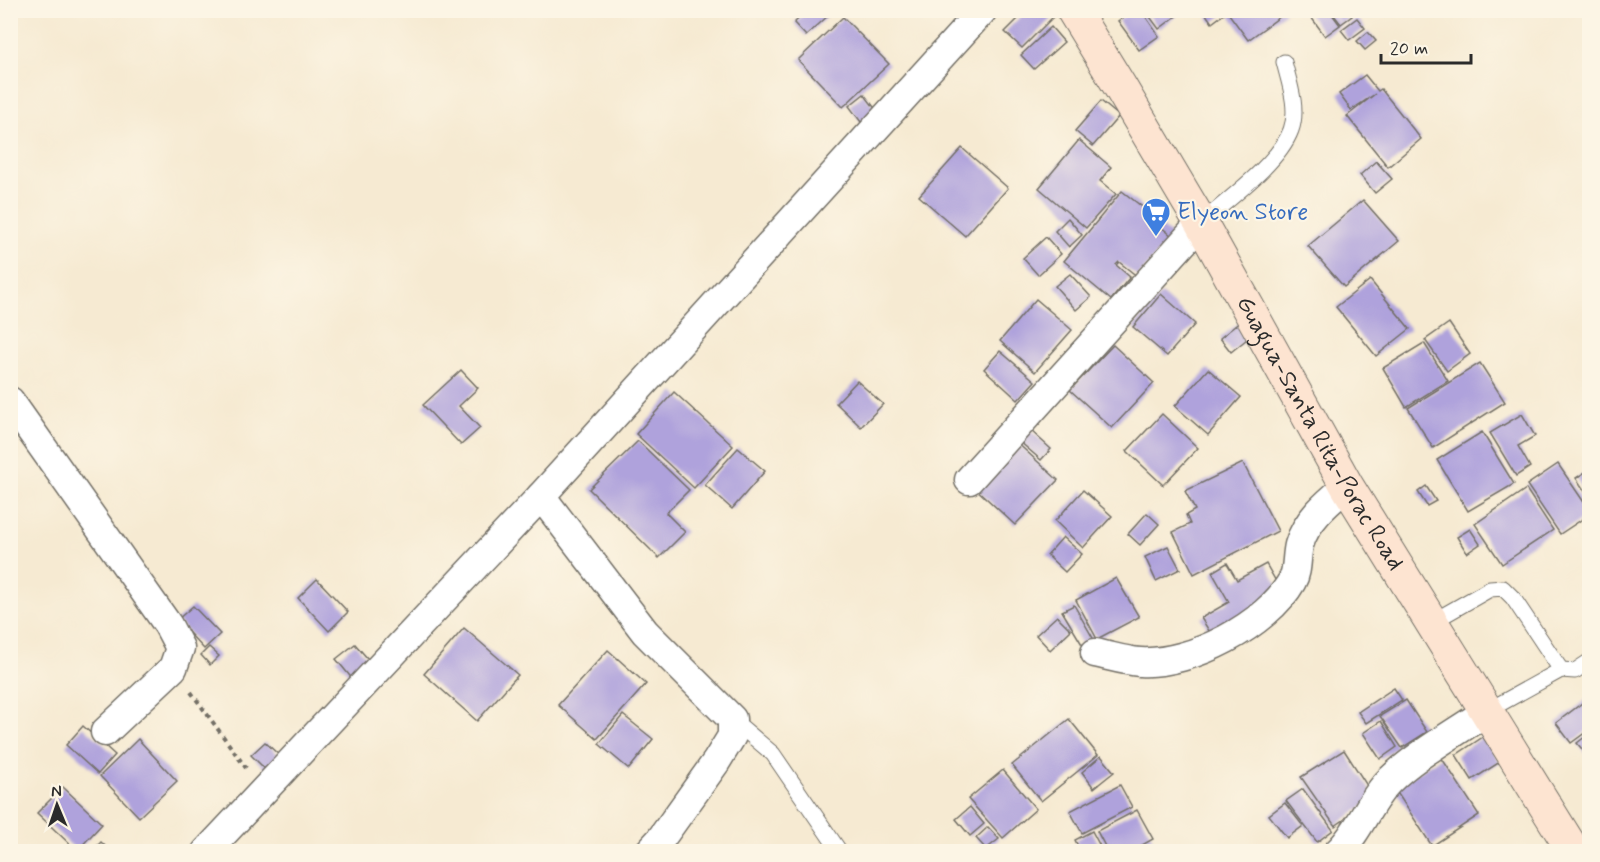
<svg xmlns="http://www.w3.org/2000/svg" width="1600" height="862" font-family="Mynerve,sans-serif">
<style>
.building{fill:#afa2dc}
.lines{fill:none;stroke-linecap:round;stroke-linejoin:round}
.service-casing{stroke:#726e65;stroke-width:17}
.minor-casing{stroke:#726e65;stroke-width:31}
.secondary-casing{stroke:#726e65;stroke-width:35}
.path{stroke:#726e65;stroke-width:4;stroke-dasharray:4.5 4.5;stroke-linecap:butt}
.service{stroke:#fff;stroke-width:15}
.minor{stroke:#fff;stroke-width:28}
.secondary{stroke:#fde4d1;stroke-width:33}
.labels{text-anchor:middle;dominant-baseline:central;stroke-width:4.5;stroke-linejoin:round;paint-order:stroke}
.shop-label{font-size:24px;fill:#366cbe;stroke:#fcf5e5;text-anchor:start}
.street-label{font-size:24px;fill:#2b2b2b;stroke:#fcf5e5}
</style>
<rect width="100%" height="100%" fill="#fcf5e5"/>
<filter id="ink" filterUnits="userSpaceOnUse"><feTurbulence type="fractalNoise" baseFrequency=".0167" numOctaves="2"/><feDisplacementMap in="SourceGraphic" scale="12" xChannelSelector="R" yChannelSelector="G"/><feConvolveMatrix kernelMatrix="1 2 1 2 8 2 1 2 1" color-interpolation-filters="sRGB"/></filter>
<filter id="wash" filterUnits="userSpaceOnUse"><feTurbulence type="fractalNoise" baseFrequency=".008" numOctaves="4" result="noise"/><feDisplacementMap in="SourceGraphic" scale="24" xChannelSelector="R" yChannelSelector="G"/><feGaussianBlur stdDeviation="1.35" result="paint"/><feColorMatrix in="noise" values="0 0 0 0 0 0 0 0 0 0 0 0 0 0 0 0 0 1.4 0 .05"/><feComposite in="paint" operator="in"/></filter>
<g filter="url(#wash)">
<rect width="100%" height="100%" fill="#f6ead2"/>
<g id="blocks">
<g class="building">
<polygon points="808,10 827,10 830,14 806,36 794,23"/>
<polygon points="1027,10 1047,10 1053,17 1022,48 1005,32"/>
<polygon points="1133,10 1141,10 1159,36 1139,50 1118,21"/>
<polygon points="1145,10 1177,10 1179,14 1159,29"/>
<polygon points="1203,10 1223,10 1225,13 1212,23"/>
<polygon points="1226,10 1283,10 1285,13 1248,40"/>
<polygon points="1310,10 1329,10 1340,25 1325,36 1308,13"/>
<polygon points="1330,10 1348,10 1352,16 1341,24"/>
<polygon points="843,17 889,64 843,107 798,60"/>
<polygon points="1357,18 1365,28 1349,40 1341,30"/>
<polygon points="1051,27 1064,42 1034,69 1021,55"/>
<polygon points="1368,32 1376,41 1365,50 1357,41"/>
<polygon points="1365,75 1378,91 1381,89 1421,139 1388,167 1347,116 1375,94 1351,110 1339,94"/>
<polygon points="864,94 877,111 861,122 849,106"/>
<polygon points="1101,101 1119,116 1093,146 1075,131"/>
<polygon points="1079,140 1111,167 1100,181 1116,194 1086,228 1039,188"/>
<polygon points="962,148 1008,188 965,236 919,196"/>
<polygon points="1376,161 1392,179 1375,193 1360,175"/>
<polygon points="1122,191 1155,217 1153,220 1172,236 1138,277 1119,262 1116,265 1130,277 1111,300 1064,261"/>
<polygon points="1363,200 1399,241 1344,287 1308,246"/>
<polygon points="1068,218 1082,235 1069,247 1055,231"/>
<polygon points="1046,237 1061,254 1038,275 1023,258"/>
<polygon points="1070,274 1091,297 1076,310 1055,286"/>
<polygon points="1370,280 1410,329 1376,356 1336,307"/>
<polygon points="1161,294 1195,324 1167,356 1133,327"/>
<polygon points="1036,299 1072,330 1035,372 1000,341"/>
<polygon points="1241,321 1252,335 1231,352 1220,338"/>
<polygon points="1449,323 1470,354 1447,371 1425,340"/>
<polygon points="1424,343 1448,381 1406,407 1383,368"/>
<polygon points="1113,345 1154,383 1112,428 1070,390"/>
<polygon points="1000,351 1035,381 1018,400 984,369"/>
<polygon points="1480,363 1505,402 1433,448 1408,408"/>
<polygon points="1208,369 1241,397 1208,435 1175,406"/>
<polygon points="461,370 478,388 459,406 480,428 461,445 423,405"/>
<polygon points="857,381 883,404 861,427 836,403"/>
<polygon points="674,392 733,446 694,488 636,434"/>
<polygon points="1162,414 1198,448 1163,485 1127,451"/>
<polygon points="1522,414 1535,436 1518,446 1530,467 1516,476 1490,433"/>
<polygon points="1030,430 1051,449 1041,460 1019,441"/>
<polygon points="1482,432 1514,484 1468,511 1437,460"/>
<polygon points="1014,440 1058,480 1015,525 972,485"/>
<polygon points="638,441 689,490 666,513 685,532 659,558 589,489"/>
<polygon points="738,448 765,471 732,509 705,485"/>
<polygon points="1243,463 1278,531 1194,574 1173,532 1190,524 1186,515 1195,510 1185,491"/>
<polygon points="1558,464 1590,511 1590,514 1560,534 1527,485"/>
<polygon points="1587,471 1590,474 1590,499 1576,478"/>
<polygon points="1426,486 1436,501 1427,506 1418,492"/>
<polygon points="1526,489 1553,530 1502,564 1475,524"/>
<polygon points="1083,490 1112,516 1083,548 1055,521"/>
<polygon points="1147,513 1159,524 1140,545 1128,534"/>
<polygon points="1470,529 1480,544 1467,553 1457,537"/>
<polygon points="1063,537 1082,554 1065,572 1047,555"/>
<polygon points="1168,546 1180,569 1156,581 1145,557"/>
<polygon points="1227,563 1237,580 1266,564 1282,592 1211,634 1201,618 1229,602 1212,572"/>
<polygon points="1116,578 1139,617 1097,639 1076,600"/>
<polygon points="317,579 348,612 329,631 298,598"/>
<polygon points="1074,605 1094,640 1083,646 1062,611"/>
<polygon points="193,606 220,634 204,649 177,620"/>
<polygon points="1057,616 1071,630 1050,650 1036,635"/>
<polygon points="464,628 518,675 477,721 424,674"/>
<polygon points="355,644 374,666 354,681 336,659"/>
<polygon points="209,647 219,656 210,665 201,655"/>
<polygon points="608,650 646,684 597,739 558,705"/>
<polygon points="1394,688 1402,700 1366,723 1358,712"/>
<polygon points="1590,697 1590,729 1571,743 1556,723"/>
<polygon points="1406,700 1427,732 1402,748 1380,716"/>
<polygon points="623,715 653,739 629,769 599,744"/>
<polygon points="1069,719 1098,755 1041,801 1012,765"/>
<polygon points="1381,721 1397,747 1380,759 1363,733"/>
<polygon points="83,726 115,755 98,774 66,745"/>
<polygon points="1590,733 1590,759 1577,743"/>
<polygon points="1483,737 1500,762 1472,780 1456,755"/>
<polygon points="138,739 177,781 139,817 100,776"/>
<polygon points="265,742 280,756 266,770 251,755"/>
<polygon points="1344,750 1375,798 1335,826 1301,777"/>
<polygon points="1101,756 1114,772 1094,788 1082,772"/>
<polygon points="1441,757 1479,815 1432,846 1394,788"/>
<polygon points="1003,770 1036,809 1003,838 968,799"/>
<polygon points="1120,785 1132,807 1082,833 1070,811"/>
<polygon points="63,787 102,824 77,851 37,813"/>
<polygon points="1303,789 1333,830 1317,842 1286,801"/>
<polygon points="1285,803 1303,826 1287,838 1269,815"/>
<polygon points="970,807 984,824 970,836 956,819"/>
<polygon points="1137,810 1153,839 1130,852 1108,852 1097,831"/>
<polygon points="988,827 999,839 986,849 976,838"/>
<polygon points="1092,831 1103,852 1081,852 1075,840"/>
<polygon points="101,842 111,852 91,852"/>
</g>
</g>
</g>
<g filter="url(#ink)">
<use href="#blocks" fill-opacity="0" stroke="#726e65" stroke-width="1.5"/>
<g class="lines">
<g class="service-casing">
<g id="service">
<path d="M1201,223C1227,200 1279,163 1291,130C1299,109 1289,82 1284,62"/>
<polyline points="1432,622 1490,589 1503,588 1513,598 1561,670"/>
<polyline points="1487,711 1561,670 1575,671 1590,661"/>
<polyline points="732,719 773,754 840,852"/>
</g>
</g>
<g class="minor-casing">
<g id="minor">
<polyline points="10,401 168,625 180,648 173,668 105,732"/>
<polyline points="969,480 1201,223"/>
<polyline points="541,496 645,632 732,719 732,736 716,762 660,840 649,852"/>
<path d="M1095,653C1110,656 1125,661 1140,662C1191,665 1267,625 1292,581C1298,571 1296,557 1299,545C1306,520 1328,502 1347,486"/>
<polyline points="206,852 541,496 983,10"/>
<path d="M1338,852C1360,831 1369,801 1389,781C1414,756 1457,732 1487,711"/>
</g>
</g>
<g class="secondary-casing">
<g id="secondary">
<path id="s1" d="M1073,10L1119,85L1201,223L1347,486L1574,852"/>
</g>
</g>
<polyline class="path" points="191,692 246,768"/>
<use href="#service" class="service"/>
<use href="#minor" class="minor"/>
<use href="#secondary" class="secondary"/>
</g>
</g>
<defs>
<g id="supermarket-pin" transform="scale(1.5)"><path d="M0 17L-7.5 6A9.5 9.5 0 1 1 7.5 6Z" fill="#3f7fe0" stroke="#fcf5e5"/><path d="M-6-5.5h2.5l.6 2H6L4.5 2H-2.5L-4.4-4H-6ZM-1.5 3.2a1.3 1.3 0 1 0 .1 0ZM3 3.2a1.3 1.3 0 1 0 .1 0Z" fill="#fff"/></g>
</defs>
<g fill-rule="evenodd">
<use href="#supermarket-pin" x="1156" y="212"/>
</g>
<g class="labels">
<g class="shop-label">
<text x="1177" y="212">Elyeon Store</text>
</g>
<g class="street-label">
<text stroke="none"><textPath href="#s1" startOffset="490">Guagua-Santa Rita-Porac Road</textPath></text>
</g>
</g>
<rect width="1600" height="862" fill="none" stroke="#fcf5e5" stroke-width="36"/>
<g transform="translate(57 805) rotate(358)" stroke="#fcf5e5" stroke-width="4.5" paint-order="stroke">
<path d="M0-4.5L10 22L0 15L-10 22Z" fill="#2b2b2b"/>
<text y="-9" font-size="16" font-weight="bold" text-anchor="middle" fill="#2b2b2b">N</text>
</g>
<path d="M1381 54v9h90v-9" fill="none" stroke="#2b2b2b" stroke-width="3"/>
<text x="1390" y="54" font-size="18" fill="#2b2b2b" stroke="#fcf5e5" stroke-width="4.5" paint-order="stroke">20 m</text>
</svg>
